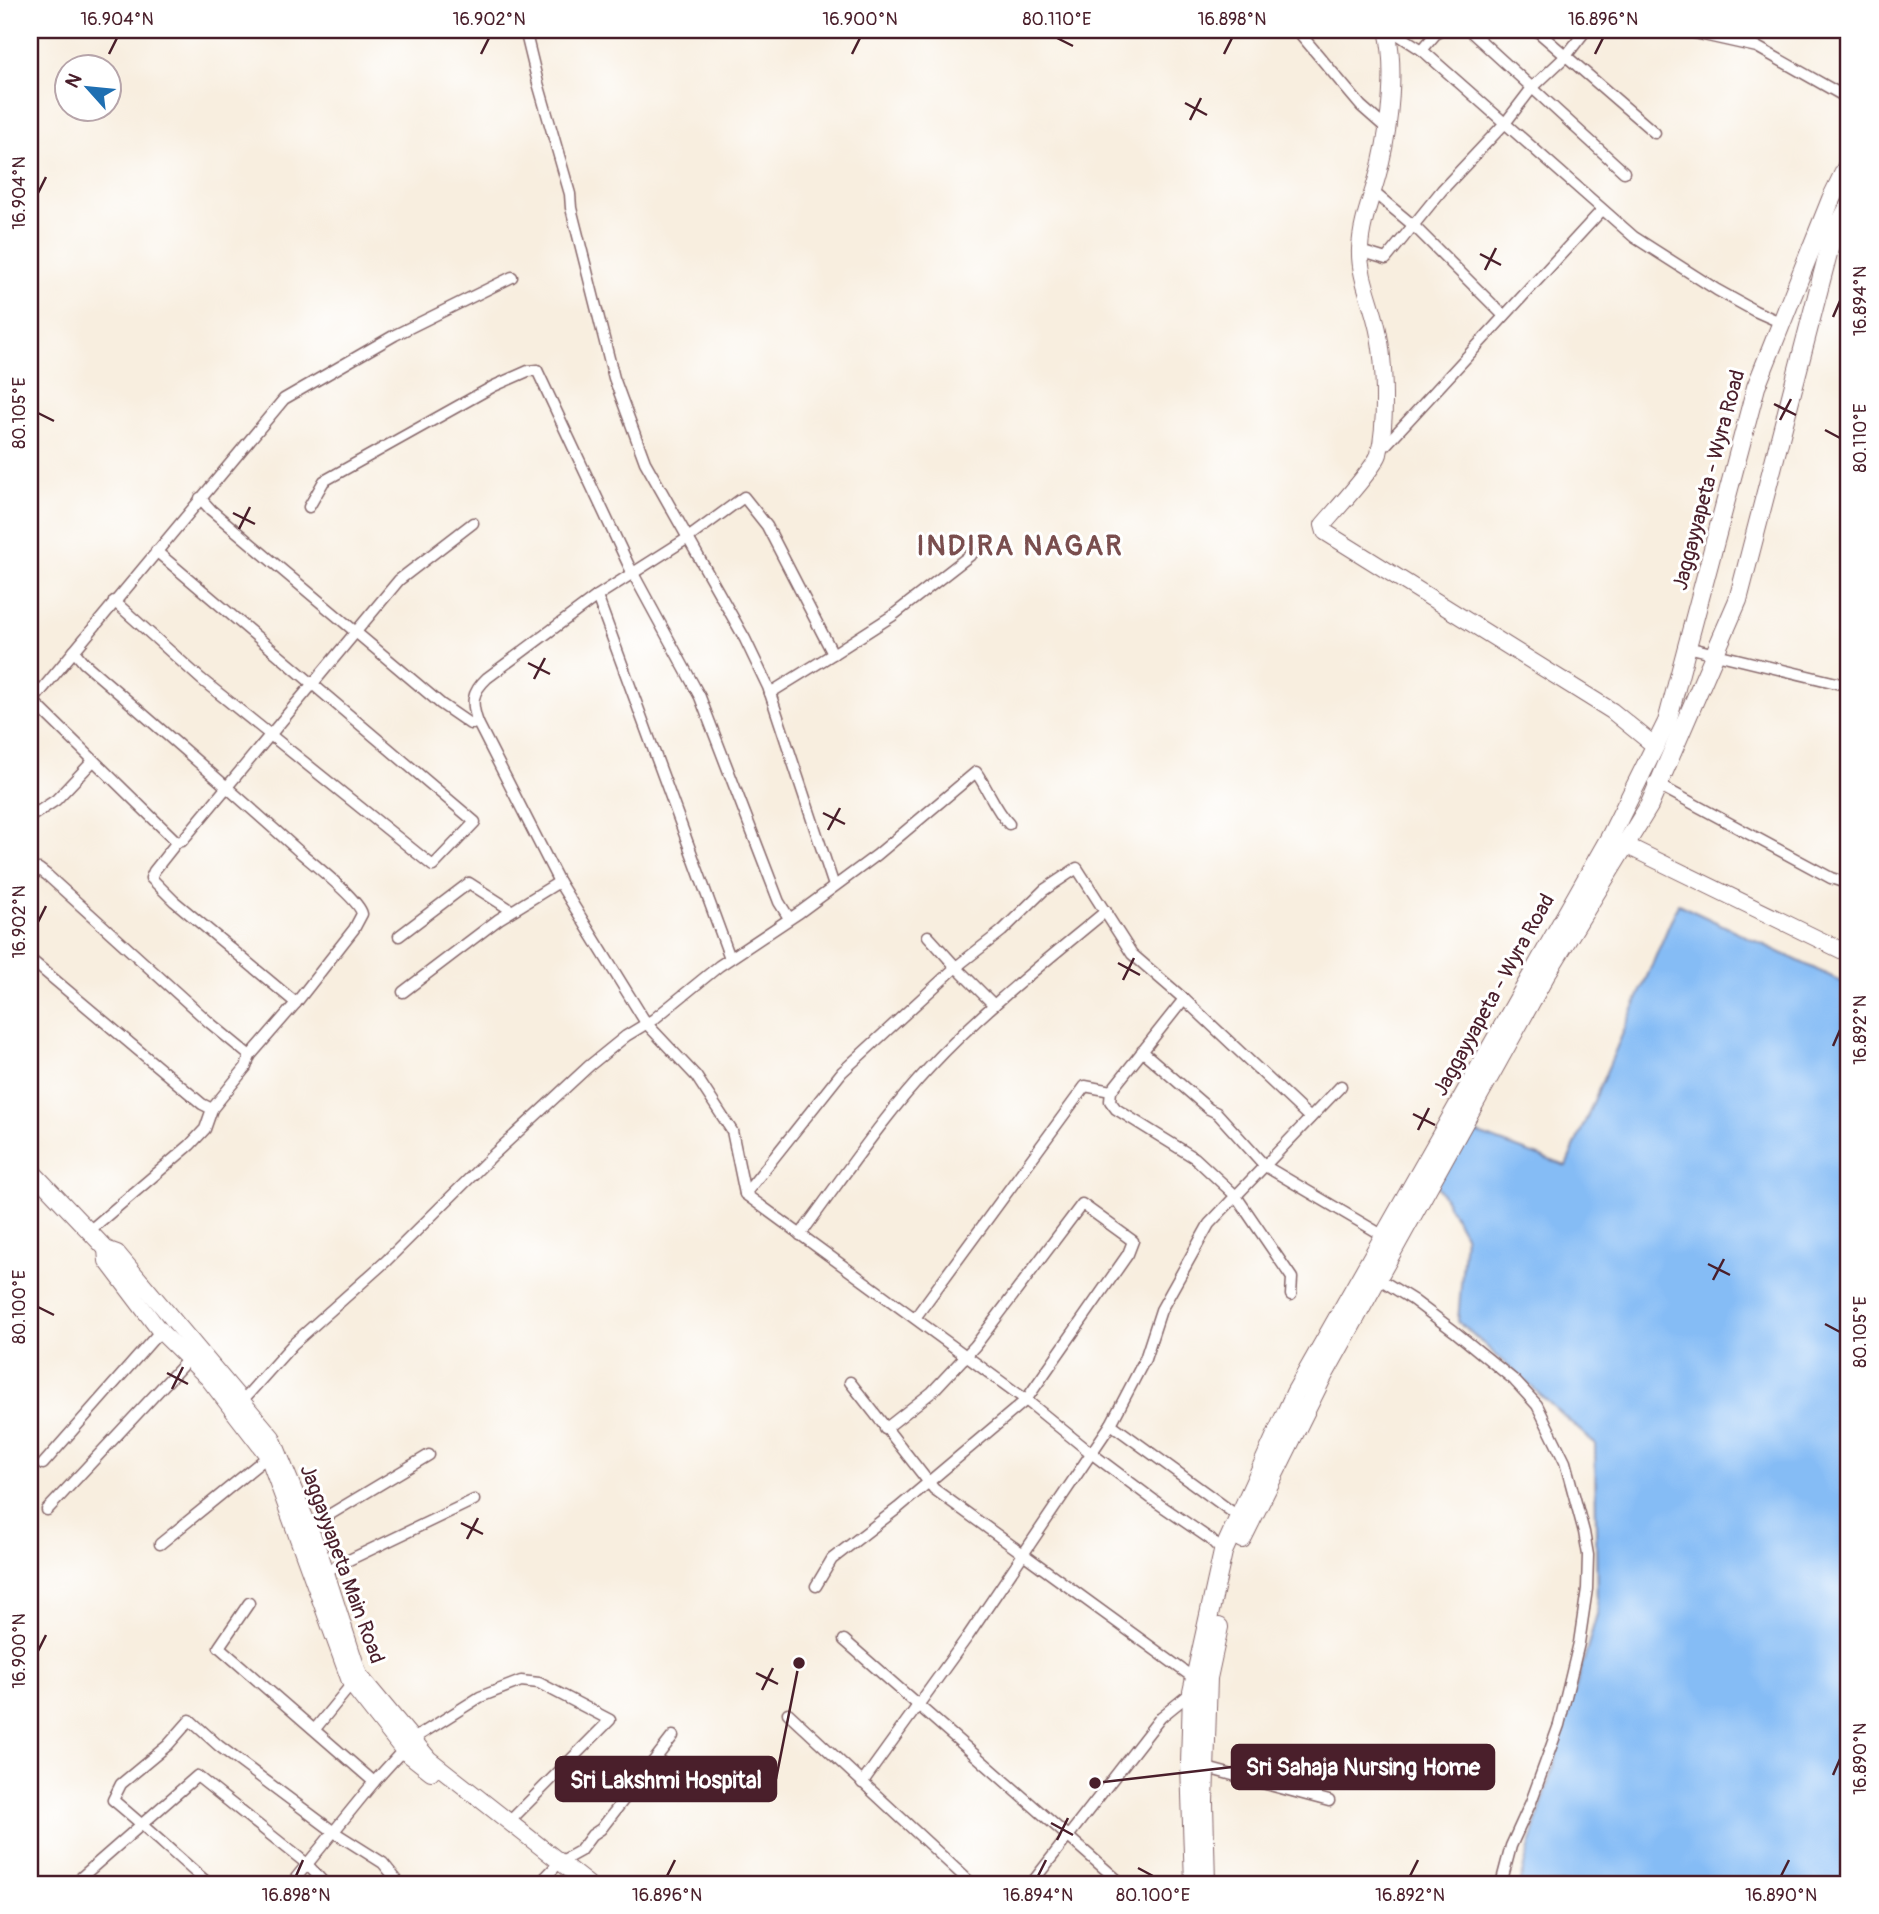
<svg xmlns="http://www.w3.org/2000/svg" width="1879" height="1914" font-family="Pangolin,sans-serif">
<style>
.water{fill:#85bcf5;stroke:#686e90;stroke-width:2}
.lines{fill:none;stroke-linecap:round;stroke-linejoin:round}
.minor-casing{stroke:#87676a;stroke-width:13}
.secondary-casing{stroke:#87676a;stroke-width:18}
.primary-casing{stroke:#87676a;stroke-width:20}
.minor{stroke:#fff;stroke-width:10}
.secondary{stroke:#fff;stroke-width:16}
.primary{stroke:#fff;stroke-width:18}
.ticks{fill:none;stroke:#4a1f2b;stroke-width:2.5}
.labels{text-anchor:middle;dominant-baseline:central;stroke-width:6;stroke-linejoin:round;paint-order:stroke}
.street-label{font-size:21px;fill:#4a1f2b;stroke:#fff}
.district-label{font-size:28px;font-weight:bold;letter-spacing:2px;fill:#7a4e4e;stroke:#fff}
.leader{fill:none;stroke:#4a1f2b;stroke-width:2.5}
.callout-dot{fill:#4a1f2b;stroke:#fff;stroke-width:2.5}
.callout{fill:#4a1f2b;stroke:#4a1f2b;stroke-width:2.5}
.callout-label{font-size:23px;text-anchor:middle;font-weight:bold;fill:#fff}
.neatline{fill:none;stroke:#4a1f2b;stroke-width:2.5}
.ticks-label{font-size:18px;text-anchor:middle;fill:#4a1f2b}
</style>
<rect width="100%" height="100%" fill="#fff"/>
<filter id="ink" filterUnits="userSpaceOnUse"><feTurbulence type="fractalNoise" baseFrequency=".0143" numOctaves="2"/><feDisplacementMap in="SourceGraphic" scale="14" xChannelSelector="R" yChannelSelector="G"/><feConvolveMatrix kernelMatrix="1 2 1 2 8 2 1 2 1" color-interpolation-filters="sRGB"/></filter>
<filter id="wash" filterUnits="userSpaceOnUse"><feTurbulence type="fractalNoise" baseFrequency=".00686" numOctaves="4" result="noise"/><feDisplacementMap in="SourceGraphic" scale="28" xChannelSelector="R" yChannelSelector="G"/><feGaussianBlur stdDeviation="1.57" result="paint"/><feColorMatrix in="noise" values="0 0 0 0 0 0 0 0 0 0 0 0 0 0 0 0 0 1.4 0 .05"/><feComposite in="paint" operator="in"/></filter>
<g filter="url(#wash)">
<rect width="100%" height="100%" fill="#f8eedf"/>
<polygon class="water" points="1678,904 1849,985 1849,1884 1519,1884 1597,1614 1595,1444 1458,1321 1465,1235 1433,1178 1462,1128 1566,1166"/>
</g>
<g filter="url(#ink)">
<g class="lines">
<g class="minor-casing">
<g id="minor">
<polyline points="525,30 538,83 570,194 571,208 614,378 645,462 745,639 768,687 834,886"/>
<polyline points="1297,30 1361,106 1386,128"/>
<polyline points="1391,30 1422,50 1634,237 1717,290 1755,311 1782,323"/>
<polyline points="1469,30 1624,172"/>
<polyline points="1536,30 1655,133"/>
<polyline points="1681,30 1757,47 1849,99"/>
<polyline points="1422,50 1439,30"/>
<polyline points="1372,191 1414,226 1504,316"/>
<polyline points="1360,251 1386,259 1442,190 1506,122 1532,88 1566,56 1586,30"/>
<polyline points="1381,450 1602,210"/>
<polyline points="200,498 211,510 441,704 470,724 478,723 559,882 646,1023 696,1076 732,1131 745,1194 1026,1400 1091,1453 1159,1504 1210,1539 1223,1552"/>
<polyline points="309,507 324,481 494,386 528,371 537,370 629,566 700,697 779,902 789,918"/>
<polyline points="597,596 730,958"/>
<polyline points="114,601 201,679 433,866 475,822 156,551"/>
<polyline points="1687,647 1849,686"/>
<path d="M74,651L84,663C157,726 230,789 302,854C315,865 360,901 362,914L354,929L296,1003L250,1056L246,1067L212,1109L205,1129L190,1145L89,1231"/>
<polyline points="833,654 892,616 973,553"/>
<polyline points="33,701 177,842"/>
<polyline points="30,704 284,399 395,335 512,277"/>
<path d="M478,723C471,703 471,693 487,678L597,596L688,538L744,497L767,526L833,654L770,693"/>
<polyline points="1653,782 1831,878 1849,884"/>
<polyline points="30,817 56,800 93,761"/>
<polyline points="30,879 39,869 47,875 210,1023 250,1056"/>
<polyline points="399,936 469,883 511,910"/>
<polyline points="928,936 956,967 994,1005"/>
<polyline points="30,959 202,1104 212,1109"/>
<polyline points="403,992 499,919 559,882"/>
<polyline points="1184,999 1111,1091 1110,1101 1116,1109 1195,1158 1236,1196 1292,1278 1291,1295"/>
<polyline points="296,1003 174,901 151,878 154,871 177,842 182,841 399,580 473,523"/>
<polyline points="1142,1051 1209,1109 1217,1113 1265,1166 1384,1236"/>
<polyline points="745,1194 842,1072 956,967 1002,931 1044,890 1077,868 1132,954 1184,999 1310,1118"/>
<path d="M800,1235C842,1179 882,1118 930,1067C983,1010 1046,961 1106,911"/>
<polyline points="1373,1275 1413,1300 1454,1331 1514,1380 1537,1405 1565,1462 1584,1532 1588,1555 1587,1589 1579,1643 1559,1725 1531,1802 1511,1846 1501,1884"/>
<polyline points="915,1318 1085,1086 1111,1091"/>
<polyline points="850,1382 934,1489 1195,1679"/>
<path d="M242,1401L293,1344L385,1262L494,1154L589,1066L626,1036L654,1019L719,966L800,912L877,855L976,772C988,789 995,809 1009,824"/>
<polyline points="1111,1424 1239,1517"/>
<polyline points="43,1464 163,1328"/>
<polyline points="47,1510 193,1354"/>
<polyline points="309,1527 429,1455"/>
<polyline points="160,1544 272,1453"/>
<polyline points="326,1571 474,1500"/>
<polyline points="816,1586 832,1559 898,1508 1026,1400 1128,1254 1133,1241 1082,1204 975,1346 932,1392 885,1429"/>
<polyline points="249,1603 219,1647 374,1782"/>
<polyline points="844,1640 1122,1884"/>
<polyline points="788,1713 972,1884"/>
<polyline points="315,1729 355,1680"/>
<polyline points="1203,1767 1329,1801"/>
<polyline points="862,1783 968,1636 1111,1424 1145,1359 1161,1310 1209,1224 1341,1086"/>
<polyline points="80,1884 77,1881 197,1776 307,1864 325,1884"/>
<path d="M209,1884C176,1856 146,1827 113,1800L121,1784L168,1745L190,1720L219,1746L334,1832L383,1863L400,1884"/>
<polyline points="291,1884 374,1782 413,1739 480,1697 521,1681 539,1683 610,1720 509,1822"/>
<polyline points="539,1884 560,1862 580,1851 592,1835 601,1829 673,1736"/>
<polyline points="1031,1884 1161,1717 1192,1692"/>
</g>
</g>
<g class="secondary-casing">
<g id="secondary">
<path d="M1387,30C1396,68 1390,124 1381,162C1375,191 1361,219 1360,249C1359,274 1370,298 1376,322C1385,356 1387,420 1379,454C1375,467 1335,511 1323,525L1325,532L1612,711L1655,746"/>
<polyline points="1615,840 1849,954"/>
<polyline points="30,1169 106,1249 117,1253 272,1437 320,1554 359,1675 429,1759 588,1884"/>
<polyline points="106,1249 107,1261 160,1331 208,1378 268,1456 351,1684 403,1750 431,1772"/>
</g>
</g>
<g class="primary-casing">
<g id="primary">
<polyline points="1242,1539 1320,1382 1548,971 1649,806 1738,600 1832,238 1849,206"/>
<polyline points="1194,1884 1190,1764 1192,1692 1223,1552 1295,1393 1610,837 1667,722 1756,387 1831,199 1849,162"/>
<polyline points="1206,1884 1204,1803 1208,1678 1219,1627"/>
</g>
</g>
<use href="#minor" class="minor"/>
<use href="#secondary" class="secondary"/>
<use href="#primary" class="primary"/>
</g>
</g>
<path class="ticks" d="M1057,38L1073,46M109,54L117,38M481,54L489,38M852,54L860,38M1224,54L1232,38M1595,54L1603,38M1185,103L1207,115M1190,120L1201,98M38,193L46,177M1480,254L1501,265M1485,270L1496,248M1833,317L1840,301M1774,404L1796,415M38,413L54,421M1780,420L1791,399M1825,430L1840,438M233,513L255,524M239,529L250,507M528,663L550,674M534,679L545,658M823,813L845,824M828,830L840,808M38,922L46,906M1118,963L1140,975M1123,980L1134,958M1833,1046L1840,1030M1413,1114L1435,1125M1418,1130L1429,1108M1708,1264L1730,1275M1713,1280L1724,1259M38,1307L54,1315M1825,1324L1840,1332M167,1373L188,1384M172,1389L183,1367M461,1523L483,1534M467,1539L478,1518M38,1651L46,1635M756,1673L778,1684M762,1690L773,1668M1833,1775L1840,1759M1051,1823L1073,1835M1057,1840L1068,1818M1138,1868L1153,1876M296,1876L303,1860M667,1876L675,1860M1038,1876L1046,1860M1410,1876L1418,1860M1781,1876L1789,1860"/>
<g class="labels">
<g class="street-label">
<text transform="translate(1709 480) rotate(-75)">Jaggayyapeta - Wyra Road</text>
<text transform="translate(1494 995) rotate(-61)">Jaggayyapeta - Wyra Road</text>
<text transform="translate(342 1564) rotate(70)">Jaggayyapeta Main Road</text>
</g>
<g class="district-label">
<text x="1020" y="546">INDIRA NAGAR</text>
</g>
</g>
<path class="leader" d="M1095 1783L1232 1767M799 1663L776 1779"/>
<g class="callout-dot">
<circle cx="1095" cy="1783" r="7"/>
<circle cx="799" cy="1663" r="7"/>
</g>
<g class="callout">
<rect x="1232" y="1745" width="262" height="44" rx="7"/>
<rect x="556" y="1757" width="220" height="44" rx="7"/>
</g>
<g class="callout-label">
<text x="1363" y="1775">Sri Sahaja Nursing Home</text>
<text x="666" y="1788">Sri Lakshmi Hospital</text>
</g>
<rect width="1879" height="1914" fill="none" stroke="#fff" stroke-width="77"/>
<g transform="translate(88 88) rotate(297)"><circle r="33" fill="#ffffff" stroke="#b7a5aa" stroke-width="2"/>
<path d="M0-5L12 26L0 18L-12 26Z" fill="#1f6fb2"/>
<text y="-10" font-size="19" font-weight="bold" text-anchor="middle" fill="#4a1f2b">N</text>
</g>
<rect x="38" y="38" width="1802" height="1838" class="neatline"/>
<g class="ticks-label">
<text x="117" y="25">16.904°N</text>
<text x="489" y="25">16.902°N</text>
<text x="860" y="25">16.900°N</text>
<text x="1057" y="25">80.110°E</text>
<text x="1232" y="25">16.898°N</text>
<text x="1603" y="25">16.896°N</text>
<text transform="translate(19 193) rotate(-90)" y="6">16.904°N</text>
<text transform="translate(1860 301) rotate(-90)" y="6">16.894°N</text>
<text transform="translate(19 413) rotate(-90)" y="6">80.105°E</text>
<text transform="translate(1860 438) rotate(-90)" y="6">80.110°E</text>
<text transform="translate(19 922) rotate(-90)" y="6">16.902°N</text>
<text transform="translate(1860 1030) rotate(-90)" y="6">16.892°N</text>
<text transform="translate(19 1307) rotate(-90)" y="6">80.100°E</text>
<text transform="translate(1860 1332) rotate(-90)" y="6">80.105°E</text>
<text transform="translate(19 1651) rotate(-90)" y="6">16.900°N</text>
<text transform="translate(1860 1759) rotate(-90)" y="6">16.890°N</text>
<text x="296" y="1901">16.898°N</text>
<text x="667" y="1901">16.896°N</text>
<text x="1038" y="1901">16.894°N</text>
<text x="1153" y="1901">80.100°E</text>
<text x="1410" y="1901">16.892°N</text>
<text x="1781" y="1901">16.890°N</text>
</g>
</svg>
